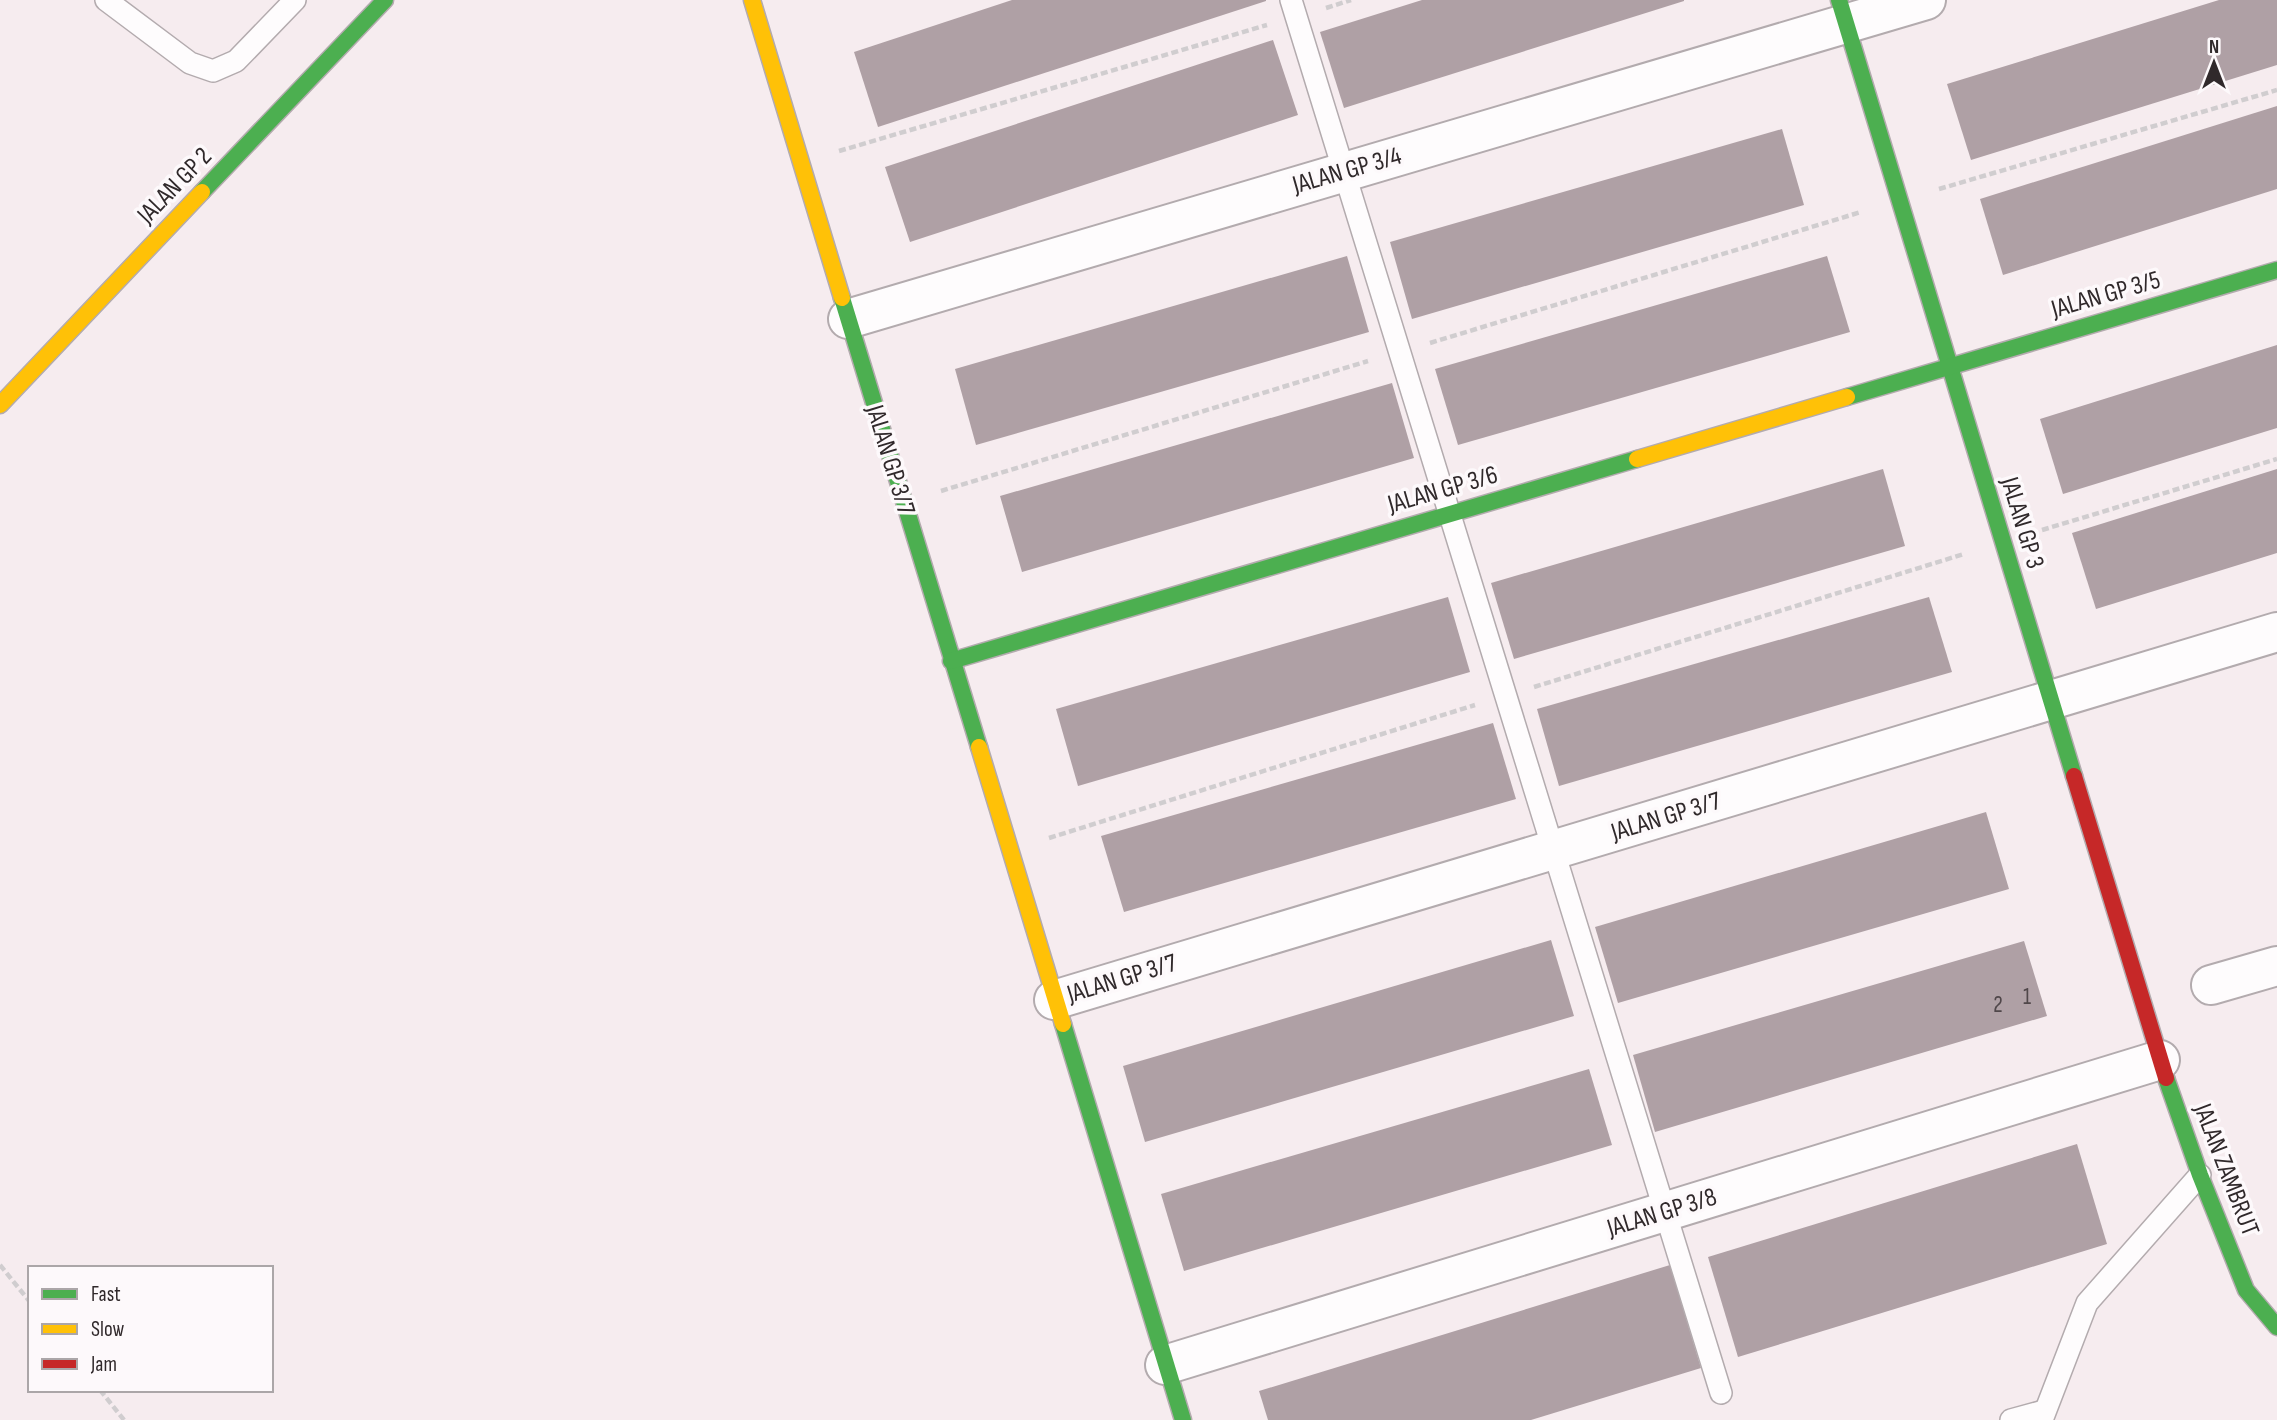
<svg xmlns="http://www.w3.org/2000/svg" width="2277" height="1420" font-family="'Sofia Sans Condensed',sans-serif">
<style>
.building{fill:#afa0a5}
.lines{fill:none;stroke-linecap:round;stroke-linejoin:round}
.lane-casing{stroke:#b3abae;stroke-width:24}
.street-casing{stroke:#b3abae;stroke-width:42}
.fast-casing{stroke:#b3abae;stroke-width:19}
.slow-casing{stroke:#b3abae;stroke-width:19}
.jam-casing{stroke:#b3abae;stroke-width:19}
.path{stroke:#d0cdcf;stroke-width:4.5;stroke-dasharray:7 3.5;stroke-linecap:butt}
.lane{stroke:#fefcfd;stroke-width:21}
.street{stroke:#fefcfd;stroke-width:38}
.fast{stroke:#4caf50;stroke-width:16}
.slow{stroke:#ffc107;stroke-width:16}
.jam{stroke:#c62828;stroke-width:16}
.labels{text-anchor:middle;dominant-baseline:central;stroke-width:7;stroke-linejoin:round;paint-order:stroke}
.number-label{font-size:23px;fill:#50474a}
.street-label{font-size:26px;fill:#30292b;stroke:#fdf9fb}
</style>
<rect width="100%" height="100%" fill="#f6ecef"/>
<g class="building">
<polygon points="1012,0 1266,0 1266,1 878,127 854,52"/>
<polygon points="1422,0 1684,0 1684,1 1344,108 1320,32"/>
<polygon points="2219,0 2277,0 2277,65 1971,160 1947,84"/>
<polygon points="1273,40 1298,115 910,242 885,167"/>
<polygon points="2277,106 2277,189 2003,275 1980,199"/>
<polygon points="1782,129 1804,205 1412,319 1390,242"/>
<polygon points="1347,256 1369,332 976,445 955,369"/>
<polygon points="1827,256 1850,332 1458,445 1435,369"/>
<polygon points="2277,345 2277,428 2063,494 2040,419"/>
<polygon points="1392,383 1414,458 1022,572 1000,496"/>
<polygon points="1883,469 1905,546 1514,659 1491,583"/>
<polygon points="2277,469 2277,553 2096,609 2072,533"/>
<polygon points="1448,597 1470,672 1078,786 1056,709"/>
<polygon points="1929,597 1952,672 1559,786 1537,709"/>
<polygon points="1493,723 1516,799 1124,912 1101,836"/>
<polygon points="1986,812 2009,889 1618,1003 1595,927"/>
<polygon points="1551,940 1574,1016 1145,1142 1123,1066"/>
<polygon points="2024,941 2047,1016 1655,1132 1633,1055"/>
<polygon points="1589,1069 1612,1145 1184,1271 1161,1194"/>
<polygon points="2077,1144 2107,1244 1738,1357 1708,1257"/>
<polygon points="1670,1265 1701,1368 1531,1420 1268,1420 1259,1391"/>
</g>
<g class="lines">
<g class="lane-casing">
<g id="lane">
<polyline points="106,0 190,63 213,71 236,61 295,0"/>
<polyline points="1291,0 1721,1393"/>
<polyline points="2011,1420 2044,1411"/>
<polyline points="2042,1420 2087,1303 2200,1175"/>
</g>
</g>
<g class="street-casing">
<g id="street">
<polyline points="848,319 1926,0"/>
<polyline points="2211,985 2277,966"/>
<polyline points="1054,1000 2277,632"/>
<polyline points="1165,1365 2160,1060"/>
</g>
</g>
<g class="fast-casing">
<g id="fast">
<polyline points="1839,0 2074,776"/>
<polyline points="202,192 385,0"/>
<polyline points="842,298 979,747"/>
<polyline points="1847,397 2277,270"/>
<polyline points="951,661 1637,459"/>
<polyline points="1063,1024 1183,1420"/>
<polyline points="2166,1078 2200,1175 2246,1290 2277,1327"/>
</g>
</g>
<g class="slow-casing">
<g id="slow">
<polyline points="752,0 842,298"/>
<polyline points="0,405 202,192"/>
<polyline points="1637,459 1847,397"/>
<polyline points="979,747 1063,1024"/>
</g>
</g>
<g class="jam-casing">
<polyline id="jam" points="2074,776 2166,1078"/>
</g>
<g class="path">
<polyline points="1326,8 1351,0"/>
<polyline points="839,151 1267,25"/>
<polyline points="1939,189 2277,90"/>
<polyline points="1430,343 1861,212"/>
<polyline points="941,491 1368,361"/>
<polyline points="2042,530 2277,459"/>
<polyline points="1534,687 1964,554"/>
<polyline points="1049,838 1475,705"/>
<polyline points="0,1265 30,1302"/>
<polyline points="100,1390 124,1420"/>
</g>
<use href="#lane" class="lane"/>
<use href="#street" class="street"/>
<use href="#fast" class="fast"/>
<use href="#slow" class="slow"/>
<use href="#jam" class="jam"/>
</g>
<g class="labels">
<g class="number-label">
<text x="2027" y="997">1</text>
<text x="1998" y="1005">2</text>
</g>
<g class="street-label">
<text transform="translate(1347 171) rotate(-16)">JALAN GP 3/4</text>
<text transform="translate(175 186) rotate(-46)">JALAN GP 2</text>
<text transform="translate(2106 295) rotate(-16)">JALAN GP 3/5</text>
<text transform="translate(890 460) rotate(73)">JALAN GP 3/7</text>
<text transform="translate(1443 490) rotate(-16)">JALAN GP 3/6</text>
<text transform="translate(2022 523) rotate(73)">JALAN GP 3</text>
<text transform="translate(1666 817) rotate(-17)">JALAN GP 3/7</text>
<text transform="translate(1122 979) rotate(-17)">JALAN GP 3/7</text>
<text transform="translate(2226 1170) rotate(69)">JALAN ZAMBRUT</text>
<text transform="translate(1662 1213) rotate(-17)">JALAN GP 3/8</text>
</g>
</g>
<rect x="28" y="1266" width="245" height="126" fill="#fdf9fb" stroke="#aba6a8" stroke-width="2"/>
<rect x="42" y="1289" width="35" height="10" fill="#4caf50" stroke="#aba6a8" stroke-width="2"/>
<text x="91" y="1301" font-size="21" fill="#30292b">Fast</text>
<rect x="42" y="1324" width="35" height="10" fill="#ffc107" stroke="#aba6a8" stroke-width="2"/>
<text x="91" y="1336" font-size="21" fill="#30292b">Slow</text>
<rect x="42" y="1359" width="35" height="10" fill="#c62828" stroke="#aba6a8" stroke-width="2"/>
<text x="91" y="1371" font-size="21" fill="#30292b">Jam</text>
<g transform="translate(2214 63)" stroke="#fdf9fb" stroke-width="5" paint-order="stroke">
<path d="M0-5L12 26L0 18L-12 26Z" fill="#30292b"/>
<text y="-10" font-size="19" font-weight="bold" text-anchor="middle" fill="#30292b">N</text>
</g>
</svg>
